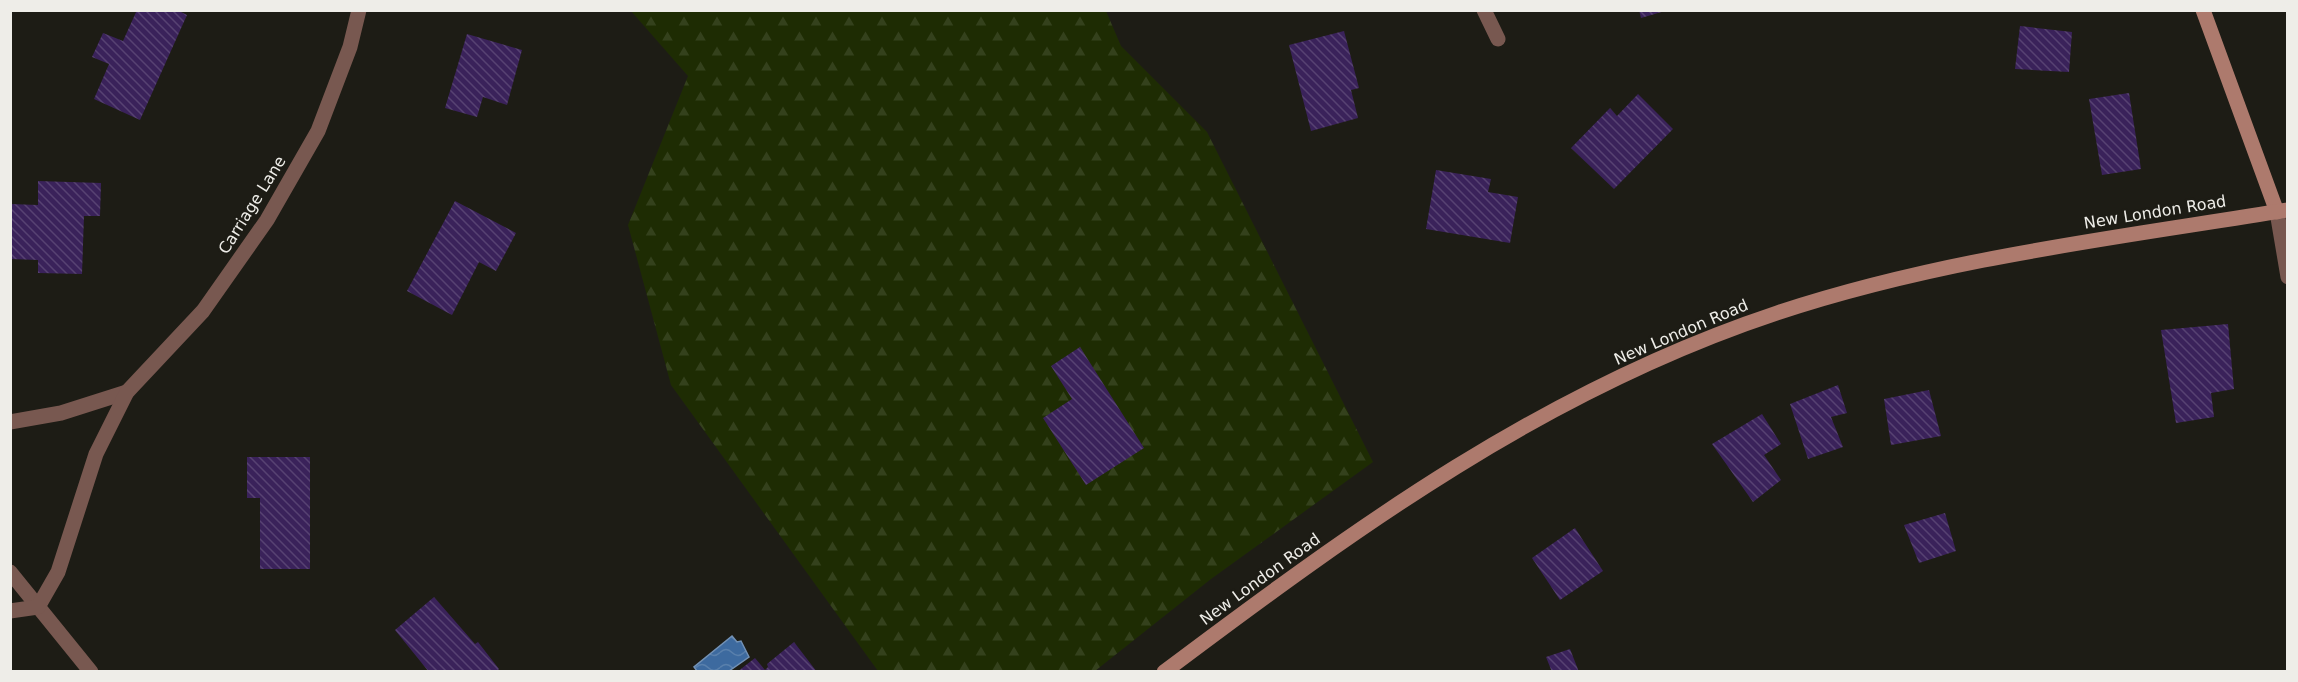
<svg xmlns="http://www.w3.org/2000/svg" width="2298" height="682" font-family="'DejaVu Sans',sans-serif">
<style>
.forest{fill:url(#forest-firs)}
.water{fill:url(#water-waves);stroke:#7291b5;stroke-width:1.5}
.building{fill:url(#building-back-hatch)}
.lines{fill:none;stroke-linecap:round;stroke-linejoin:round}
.street{stroke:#785850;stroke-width:15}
.secondary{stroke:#ad7a6d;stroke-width:15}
.labels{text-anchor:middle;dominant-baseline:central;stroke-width:4.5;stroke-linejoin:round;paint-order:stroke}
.street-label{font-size:16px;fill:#eeede8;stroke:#1d1c15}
</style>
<defs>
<pattern id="forest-firs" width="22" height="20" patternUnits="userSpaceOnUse" patternTransform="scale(1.5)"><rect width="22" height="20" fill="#1e2c03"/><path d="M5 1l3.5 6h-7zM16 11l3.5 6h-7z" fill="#34411c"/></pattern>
<pattern id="water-waves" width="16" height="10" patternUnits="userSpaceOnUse" patternTransform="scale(1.5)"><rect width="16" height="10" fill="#3d6a9f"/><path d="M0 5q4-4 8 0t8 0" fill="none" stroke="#5980ac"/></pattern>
<pattern id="building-back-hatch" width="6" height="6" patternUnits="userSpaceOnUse" patternTransform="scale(1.5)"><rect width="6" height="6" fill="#3a225a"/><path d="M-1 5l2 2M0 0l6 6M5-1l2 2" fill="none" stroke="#574272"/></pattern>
</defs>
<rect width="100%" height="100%" fill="#1d1c15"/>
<polygon class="forest" points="631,11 1106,11 1121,46 1207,132 1373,462 1211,579 1095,671 878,671 671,385 628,225 688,76"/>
<polygon class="water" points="732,636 737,642 741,641 749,657 729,671 697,671 694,667"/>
<g class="building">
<polygon points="137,10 177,10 187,15 140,120 94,99 109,64 92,57 103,33 123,41"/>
<polygon points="1639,10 1665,10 1665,11 1641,18"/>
<polygon points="2020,26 2072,32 2069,72 2015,69"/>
<polygon points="1344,31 1359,88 1351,90 1358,118 1311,131 1289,45"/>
<polygon points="467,34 522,50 507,105 483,97 477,117 445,108"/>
<polygon points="2129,93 2141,169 2102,175 2089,99"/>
<polygon points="1638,94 1673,129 1614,189 1571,148 1610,108 1617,116"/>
<polygon points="1436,170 1491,179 1488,192 1518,197 1510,243 1426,229"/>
<polygon points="38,181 101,183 100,216 84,216 82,274 38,273 38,260 10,259 10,204 38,205"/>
<polygon points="455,201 516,233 496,271 479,262 452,315 407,291"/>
<polygon points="2228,324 2234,389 2211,393 2214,417 2176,423 2161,330"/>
<polygon points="1080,347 1144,448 1086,485 1043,418 1072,399 1051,366"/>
<polygon points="1838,385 1847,413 1831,417 1843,447 1808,459 1790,404"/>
<polygon points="1929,390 1941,436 1891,445 1884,399"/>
<polygon points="1762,414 1781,444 1764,455 1781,480 1753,502 1712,444"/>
<polygon points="247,457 310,457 310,569 260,569 260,498 247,498"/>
<polygon points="1945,513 1956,551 1919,563 1904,525"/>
<polygon points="1575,528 1603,571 1560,600 1532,558"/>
<polygon points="434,597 475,644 478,642 499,669 496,672 429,672 395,630"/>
<polygon points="794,642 817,672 737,672 755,658 765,670 768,667 767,664"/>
<polygon points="1570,649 1579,672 1552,672 1546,657"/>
</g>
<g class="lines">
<g class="street">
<polyline points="1484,10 1498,39"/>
<polyline points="2277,212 2288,277"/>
<polyline points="10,422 61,413 127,392"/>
<polyline points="10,572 91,672"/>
<polyline points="10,611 38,607 58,572 96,454 127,392 203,311 267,220 318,131 350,47 359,10"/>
</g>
<g class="secondary">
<polyline points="2203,10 2277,212"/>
<path d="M1164,672C1357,527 1545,390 1777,313C1943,258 2116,238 2288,210"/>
</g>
</g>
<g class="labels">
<g class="street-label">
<text transform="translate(252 205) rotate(-58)">Carriage Lane</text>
<text transform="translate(2155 212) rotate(-9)">New London Road</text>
<text transform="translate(1681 332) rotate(-23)">New London Road</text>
<text transform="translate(1260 579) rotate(-36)">New London Road</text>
</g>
</g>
<rect width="2298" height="682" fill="none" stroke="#eeede8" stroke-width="24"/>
</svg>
